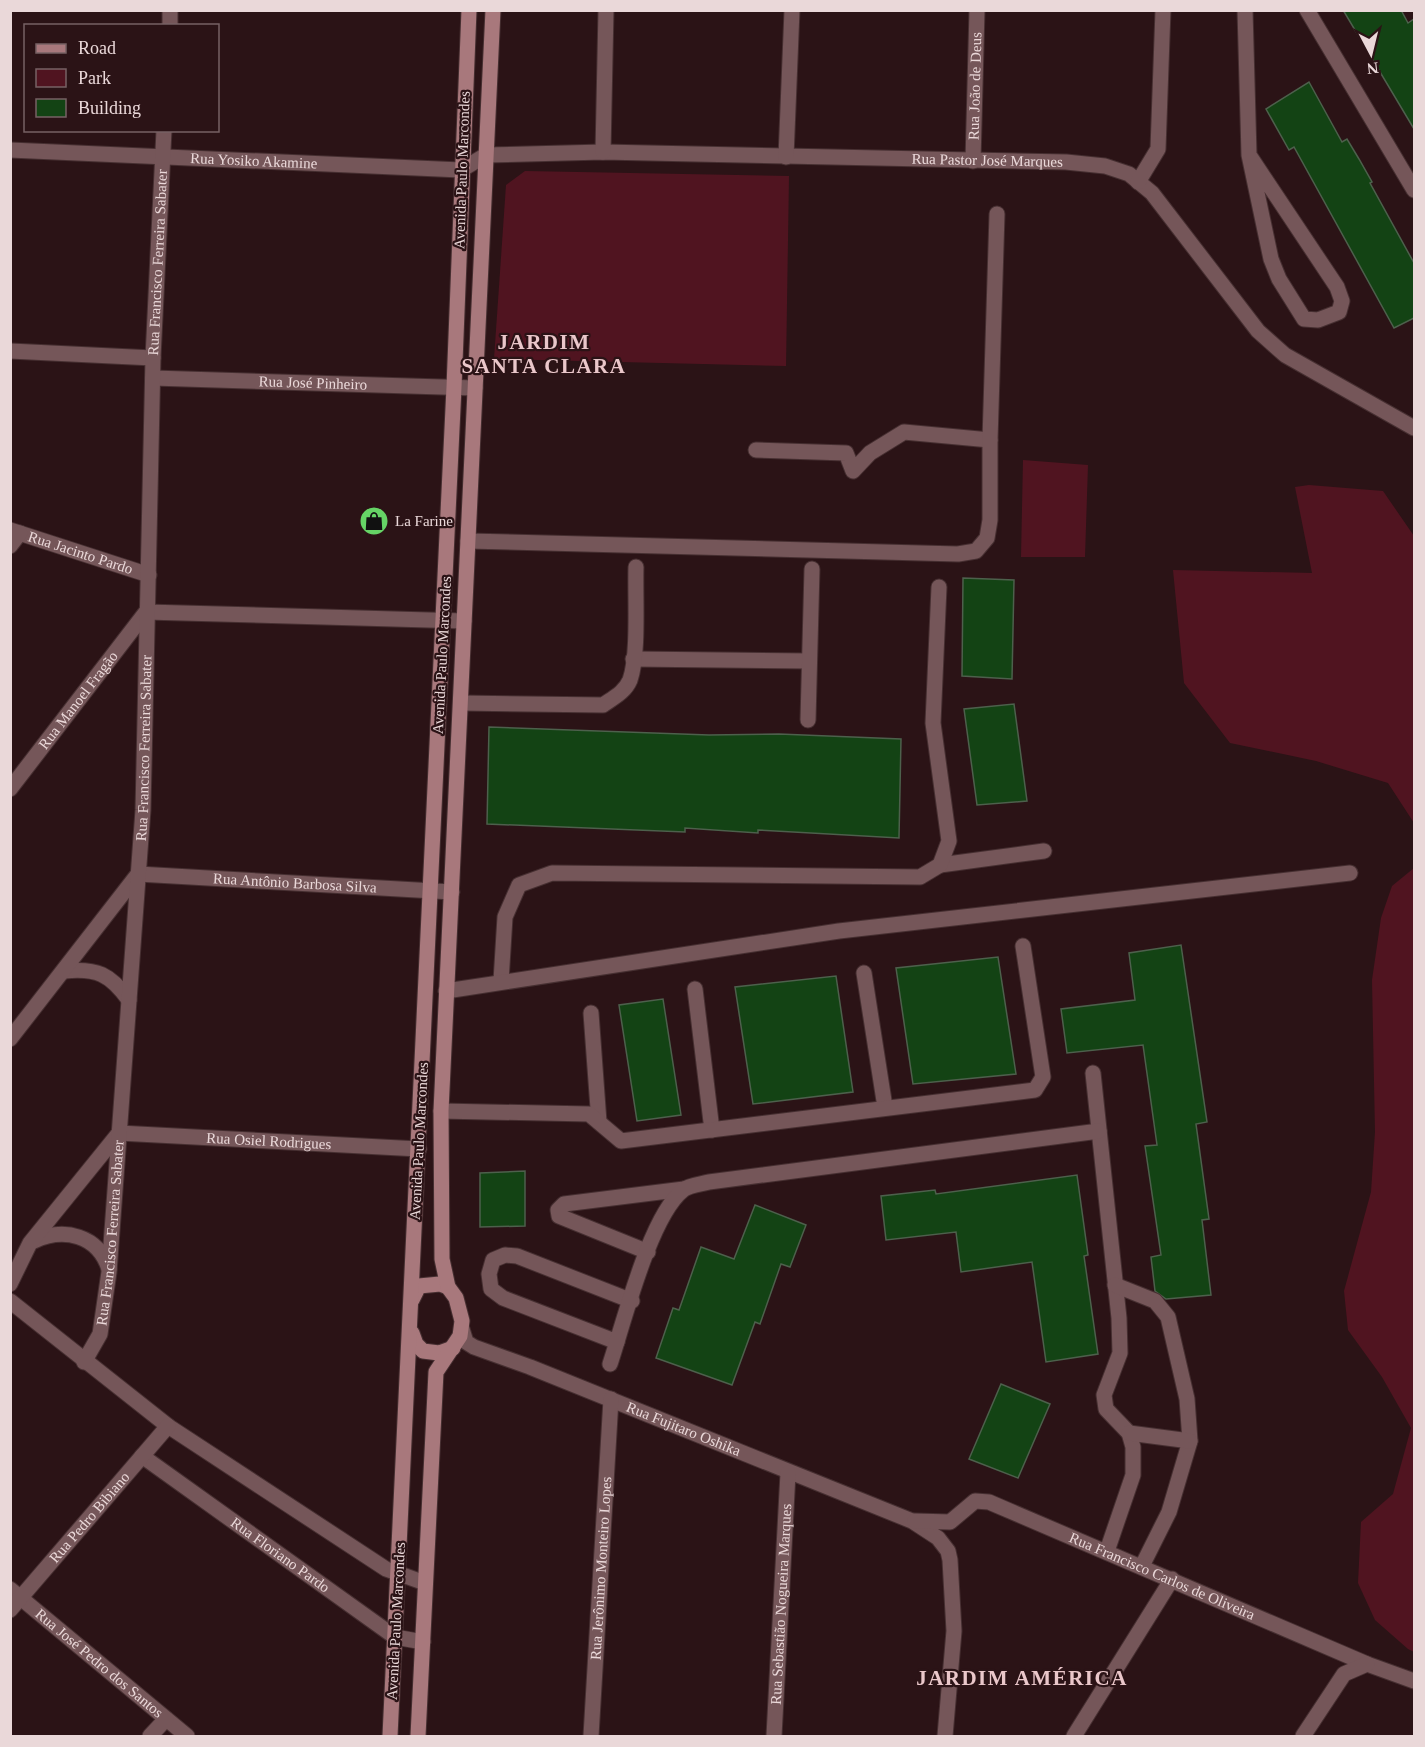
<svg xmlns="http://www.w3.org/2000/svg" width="1425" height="1747" font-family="'Times New Roman',serif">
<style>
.green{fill:#501420}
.building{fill:#134314;stroke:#4d604c;stroke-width:1.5}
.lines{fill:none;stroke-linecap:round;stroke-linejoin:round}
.street-casing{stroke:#462f31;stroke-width:17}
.secondary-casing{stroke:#462f31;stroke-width:17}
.street{stroke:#755659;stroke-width:15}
.secondary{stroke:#a8787c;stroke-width:15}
.labels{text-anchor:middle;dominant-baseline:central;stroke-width:4.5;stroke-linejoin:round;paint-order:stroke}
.street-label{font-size:15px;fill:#ead8d9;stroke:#2b1316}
.poi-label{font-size:15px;fill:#ead8d9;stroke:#2b1316;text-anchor:start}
.district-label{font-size:21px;font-weight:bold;letter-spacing:1.5px;fill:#eac7ca;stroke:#2b1316}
</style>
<rect width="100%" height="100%" fill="#2b1316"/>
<g class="green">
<polygon points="525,171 789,176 786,366 494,359 506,185"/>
<polygon points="1023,460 1088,465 1085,557 1021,557"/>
<polygon points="1309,485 1383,491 1414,536 1414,823 1388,783 1316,761 1230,743 1184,683 1173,570 1312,573 1295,487"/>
<polygon points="1414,868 1414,1652 1408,1649 1375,1620 1358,1583 1361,1522 1393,1494 1411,1428 1382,1377 1348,1330 1344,1291 1371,1192 1375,1132 1372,980 1381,918 1392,886"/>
</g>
<g class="building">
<polygon points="1343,10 1401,10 1408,23 1414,19 1414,129"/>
<polygon points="1309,82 1342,142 1347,139 1359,159 1372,182 1370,183 1414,263 1414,318 1394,328 1294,147 1289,150 1266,109"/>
<polygon points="963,578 1014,580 1012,679 962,676"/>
<polygon points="1014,704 1027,801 977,805 964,709"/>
<polygon points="489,727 709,735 779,734 901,739 899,838 758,830 758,833 685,828 685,832 487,824"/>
<polygon points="1181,945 1207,1122 1196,1124 1209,1219 1202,1220 1211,1295 1166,1299 1155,1291 1151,1257 1161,1255 1145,1146 1157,1145 1143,1045 1067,1053 1061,1009 1135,1000 1129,953"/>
<polygon points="998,957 1016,1074 913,1084 896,968"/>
<polygon points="836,976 853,1092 753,1104 735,987"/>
<polygon points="663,999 681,1115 637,1121 619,1005"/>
<polygon points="525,1171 525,1226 480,1227 480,1173"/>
<polygon points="1077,1175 1088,1255 1084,1256 1098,1354 1046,1362 1032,1262 961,1272 956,1232 886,1240 881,1196 935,1190 936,1194"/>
<polygon points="755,1205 806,1225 790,1267 781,1264 760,1324 755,1322 732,1385 656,1358 673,1308 679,1310 701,1247 734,1259"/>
<polygon points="1001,1384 1050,1404 1018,1478 969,1459"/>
</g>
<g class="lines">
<g class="street-casing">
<g id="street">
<polyline points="1245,10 1249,155 1271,259 1279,279 1304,319 1318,320 1339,312 1342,301 1337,287 1249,155"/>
<polyline points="1307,10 1414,190"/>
<polyline points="170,26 170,10"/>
<path id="s1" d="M10,150L461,170L486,155L603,152L1066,162L1105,166L1129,174L1152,193L1258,331L1285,355L1414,428"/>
<polyline points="603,152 606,10"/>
<polyline points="786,157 792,10"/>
<path id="s2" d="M973,161L977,10"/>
<polyline points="1138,182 1158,149 1163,10"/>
<polyline points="10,351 153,358"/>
<path id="s3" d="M153,378L475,388"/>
<polyline points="756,450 846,453 853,471 870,453 904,432 990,440"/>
<path id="s4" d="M10,530L149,575"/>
<polyline points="468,541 958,554 976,551 987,538 990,520 990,440 997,214"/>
<polyline points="10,546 20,533"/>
<polyline points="633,659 809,661"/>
<path d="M461,703L603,705C613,698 625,692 630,680C639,655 635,596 636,567"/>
<polyline points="808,720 812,569"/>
<path id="s5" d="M10,789L146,612L464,621"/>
<polyline points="940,865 1044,851"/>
<path d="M65,971C97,968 110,974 129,1000"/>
<polyline points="864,973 885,1107"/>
<polyline points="501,981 505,917 519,885 552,873 920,877 940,865 949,841 933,723 939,587"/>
<polyline points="695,989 712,1130"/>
<polyline points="446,991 839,931 1350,873"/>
<polyline points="591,1013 599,1122"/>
<path id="s6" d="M10,1039L138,874L452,892"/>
<polyline points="1093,1073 1119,1318 1120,1353 1104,1395 1106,1409 1129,1433 1133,1447 1133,1475 1107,1551"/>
<polyline points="441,1111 589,1114 621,1141 1035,1090 1043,1077 1023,946"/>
<path id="s7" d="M119,1133L419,1149"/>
<path d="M34,1241C64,1227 98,1235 109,1269"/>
<polyline points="648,1252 559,1216 558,1210 564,1204 684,1189"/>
<polyline points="10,1284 30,1243 119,1133"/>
<polyline points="1115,1285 1155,1301 1168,1317 1187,1399 1190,1441 1169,1512 1142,1566"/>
<polyline points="10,1301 168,1426 386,1569 425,1583"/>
<path id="s8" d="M462,1329L466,1342L474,1347L530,1367L912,1521L938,1538L948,1551L950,1560L954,1631L945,1736"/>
<polyline points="617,1342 503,1298 491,1289 489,1274 493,1260 505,1255 517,1256 632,1301"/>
<path id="s9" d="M84,1362L100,1334L109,1272L143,810L153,358L164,130"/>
<path d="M610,1364C624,1322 650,1216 683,1190C689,1185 702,1184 709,1182L1099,1131"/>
<polyline points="1129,1433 1190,1441"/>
<path id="s10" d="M142,1456L395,1637L423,1642"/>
<path id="s11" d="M915,1521L950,1522L975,1501L989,1502L1367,1664L1414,1681"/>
<path id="s12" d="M10,1589L187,1736"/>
<path id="s13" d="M10,1610L168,1426"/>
<polyline points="150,1736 166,1719"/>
<path id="s14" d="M591,1736L611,1399"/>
<path id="s15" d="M774,1736L788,1473"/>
<polyline points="1074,1736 1172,1579"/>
<polyline points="1303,1736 1344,1674 1367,1664"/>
</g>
</g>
<g class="secondary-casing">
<g id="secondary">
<polyline points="412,1300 419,1286 440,1284 448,1287"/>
<polyline points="412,1333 416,1344 423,1351 439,1353 453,1348"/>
<polyline points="390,1736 454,387 469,10"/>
<polyline points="418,1736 436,1372 460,1336 462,1321 456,1298 448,1287 442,1259 441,1111 493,10"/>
</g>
</g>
<use href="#street" class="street"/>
<use href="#secondary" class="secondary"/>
</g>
<defs>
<g id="shop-disc" transform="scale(1.5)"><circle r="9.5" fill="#66d466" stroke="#2b1316"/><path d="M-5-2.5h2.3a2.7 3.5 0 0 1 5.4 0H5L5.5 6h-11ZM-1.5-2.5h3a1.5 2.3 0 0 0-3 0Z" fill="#111"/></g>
</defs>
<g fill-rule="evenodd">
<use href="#shop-disc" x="374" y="521"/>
</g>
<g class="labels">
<g class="street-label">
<text stroke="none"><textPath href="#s2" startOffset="75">Rua João de Deus</textPath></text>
<text stroke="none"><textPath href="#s1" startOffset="982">Rua Pastor José Marques</textPath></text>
<text stroke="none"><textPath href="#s1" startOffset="244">Rua Yosiko Akamine</textPath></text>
<text transform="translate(462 170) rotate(-88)">Avenida Paulo Marcondes</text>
<text stroke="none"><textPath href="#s9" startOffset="1106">Rua Francisco Ferreira Sabater</textPath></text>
<text stroke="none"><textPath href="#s3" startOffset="160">Rua José Pinheiro</textPath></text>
<text stroke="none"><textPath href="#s4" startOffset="74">Rua Jacinto Pardo</textPath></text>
<text transform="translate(442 655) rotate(-87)">Avenida Paulo Marcondes</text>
<text stroke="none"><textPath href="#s5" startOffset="112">Rua Manoel Fragão</textPath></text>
<text stroke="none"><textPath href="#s9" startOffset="620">Rua Francisco Ferreira Sabater</textPath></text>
<text stroke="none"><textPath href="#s6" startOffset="366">Rua Antônio Barbosa Silva</textPath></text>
<text stroke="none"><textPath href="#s7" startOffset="150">Rua Osiel Rodrigues</textPath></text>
<text transform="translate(419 1141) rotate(-87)">Avenida Paulo Marcondes</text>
<text stroke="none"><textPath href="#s9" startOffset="134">Rua Francisco Ferreira Sabater</textPath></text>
<text stroke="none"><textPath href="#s8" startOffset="248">Rua Fujitaro Oshika</textPath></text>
<text stroke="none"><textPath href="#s13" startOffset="122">Rua Pedro Bibiano</textPath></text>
<text stroke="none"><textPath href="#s10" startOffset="170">Rua Floriano Pardo</textPath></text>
<text stroke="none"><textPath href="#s14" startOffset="168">Rua Jerônimo Monteiro Lopes</textPath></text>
<text stroke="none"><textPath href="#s11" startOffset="270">Rua Francisco Carlos de Oliveira</textPath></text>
<text stroke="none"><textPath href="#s15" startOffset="132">Rua Sebastião Nogueira Marques</textPath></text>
<text transform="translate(396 1621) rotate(-87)">Avenida Paulo Marcondes</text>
<text stroke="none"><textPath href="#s12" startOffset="116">Rua José Pedro dos Santos</textPath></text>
</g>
<g class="poi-label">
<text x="395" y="521">La Farine</text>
</g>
<g class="district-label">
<text x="544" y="342">JARDIM<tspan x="544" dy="24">SANTA CLARA</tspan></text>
<text x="1022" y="1678">JARDIM AMÉRICA</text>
</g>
</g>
<rect width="1425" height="1747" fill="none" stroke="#ead8d9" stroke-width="24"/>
<rect x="24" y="24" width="195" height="108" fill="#2b1316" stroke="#776264" stroke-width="1.5"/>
<rect x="36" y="44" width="30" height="9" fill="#a8787c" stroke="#776264" stroke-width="1.5"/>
<text x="78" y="54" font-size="18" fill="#ead8d9">Road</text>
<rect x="36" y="69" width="30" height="18" fill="#501420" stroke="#776264" stroke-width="1.5"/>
<text x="78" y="84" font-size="18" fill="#ead8d9">Park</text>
<rect x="36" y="99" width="30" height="18" fill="#134314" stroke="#776264" stroke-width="1.5"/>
<text x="78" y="114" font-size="18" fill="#ead8d9">Building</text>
<g transform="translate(1371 54) rotate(173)" stroke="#2b1316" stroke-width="4.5" paint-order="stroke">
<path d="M0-4.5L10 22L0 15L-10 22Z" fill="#ead8d9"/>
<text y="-9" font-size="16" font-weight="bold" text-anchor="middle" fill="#ead8d9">N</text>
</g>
</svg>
